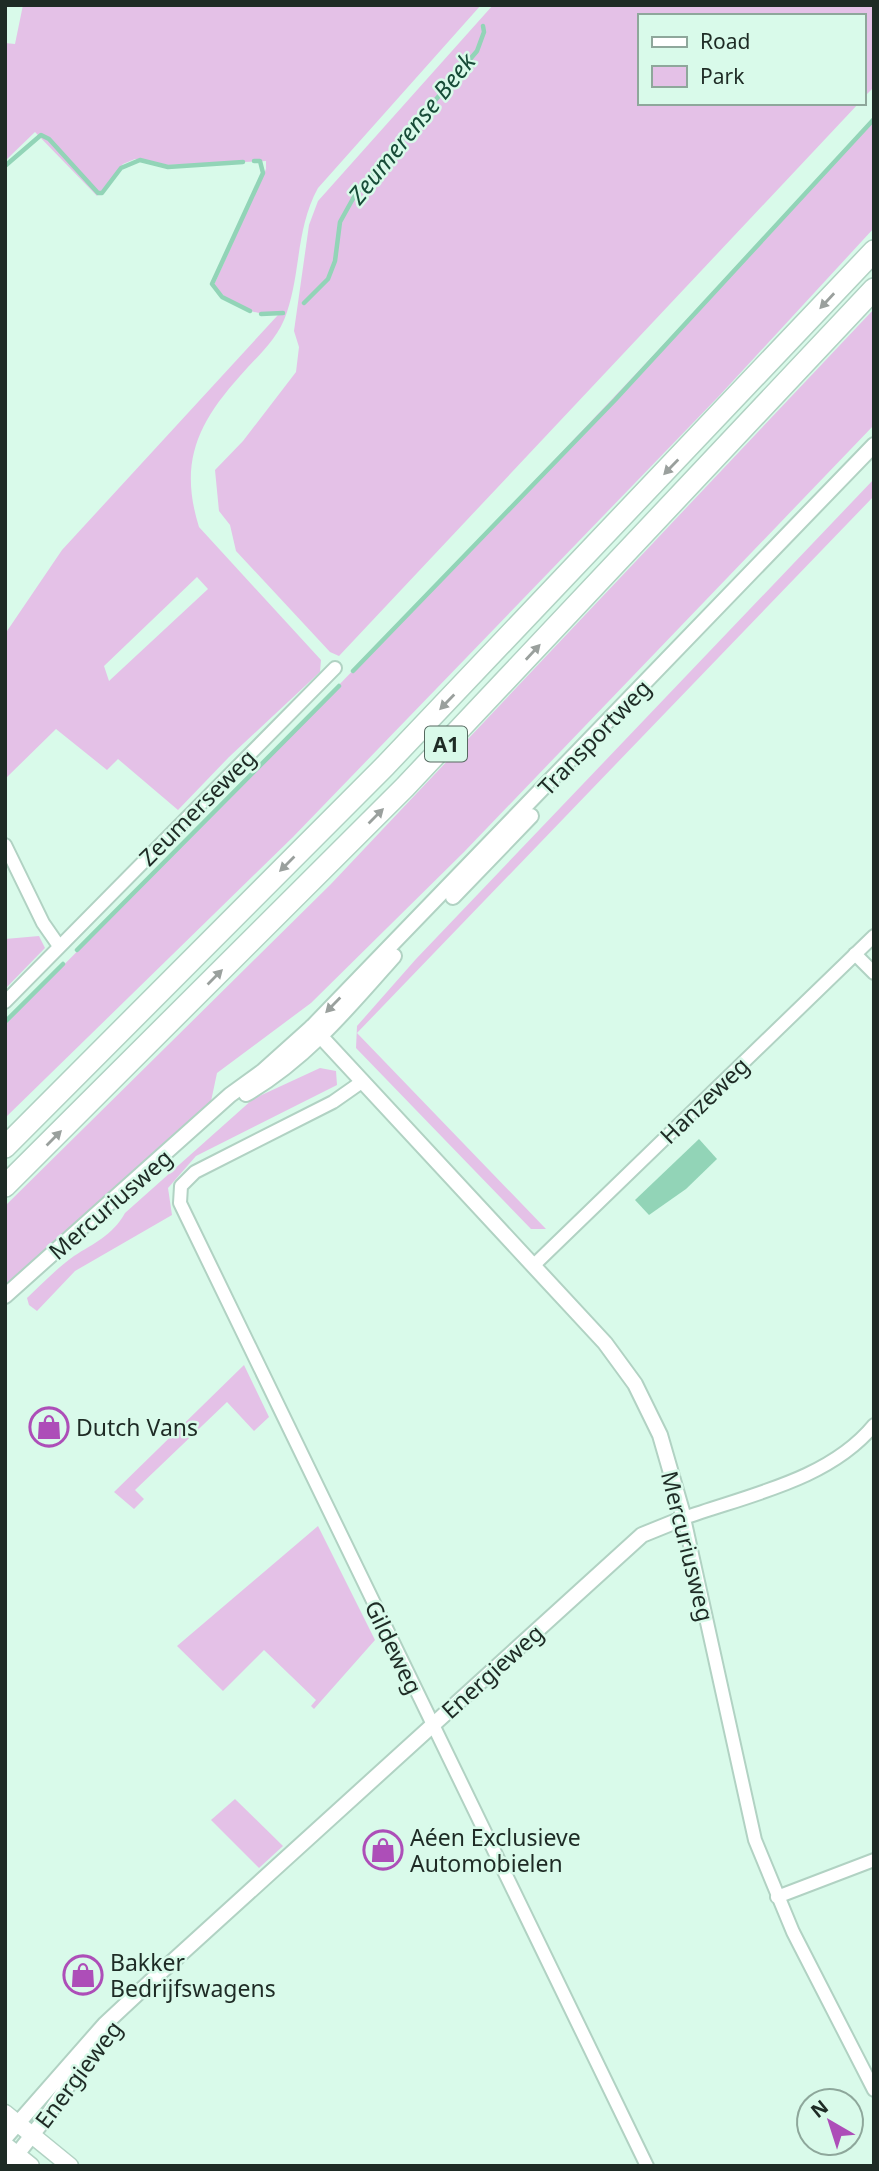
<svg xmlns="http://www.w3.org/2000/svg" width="879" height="2171" font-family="'Noto Sans',sans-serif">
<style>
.green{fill:#e4c1e7;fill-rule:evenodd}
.water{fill:#92d4b7}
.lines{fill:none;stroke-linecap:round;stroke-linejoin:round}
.stream{stroke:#92d4b7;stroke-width:4.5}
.minor-casing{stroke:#b1d2c3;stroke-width:16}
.tertiary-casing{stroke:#b1d2c3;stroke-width:18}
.secondary-casing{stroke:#b1d2c3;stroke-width:19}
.motorway-casing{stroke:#b1d2c3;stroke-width:24}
.minor{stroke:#fff;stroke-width:12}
.tertiary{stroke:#fff;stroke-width:14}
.secondary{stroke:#fff;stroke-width:16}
.motorway{stroke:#fff;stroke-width:21}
.oneway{fill:#9aa09d}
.labels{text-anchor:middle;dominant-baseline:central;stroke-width:5;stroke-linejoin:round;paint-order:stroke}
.shield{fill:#d9faea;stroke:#566960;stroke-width:2}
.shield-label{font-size:21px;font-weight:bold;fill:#1e2b25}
.street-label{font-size:23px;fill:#1e2b25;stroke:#d9faea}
.poi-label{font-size:23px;fill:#1e2b25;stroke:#d9faea;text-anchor:start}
.water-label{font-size:24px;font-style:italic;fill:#174c38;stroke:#d9faea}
</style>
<rect width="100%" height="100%" fill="#d9faea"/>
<g class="green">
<path d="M23,5H481L318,188C296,228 301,270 287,312C278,340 258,355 240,376C197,424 179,463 199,527L321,660L320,672L229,757L178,810L118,759L107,770L56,729L5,779V634L62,550L278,315C254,315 229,306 214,285L266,169V161L168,165L135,159L123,164L97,196L35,132L5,161V43L15,44ZM197,577L208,589L109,681L104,666Z"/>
<polygon points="493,5 874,5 874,87 863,98 863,16 639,16 639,103 859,103 339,656 330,652 236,551 230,525 219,511 215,470 243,441 296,372 299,347 294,331 309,225 318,201"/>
<path d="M874,117V228L720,395L293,837L5,1118V1025C86,941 169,861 249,778C460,560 670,341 874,117Z"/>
<polygon points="874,309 874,425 464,852 311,1003 217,1073 210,1106 5,1289 5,1206 331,884"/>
<polygon points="874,479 874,496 357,1033 546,1229 531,1229 356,1048 357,1026 416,959"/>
<polygon points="39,936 45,948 5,989 5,939"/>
<path d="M320,1068L336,1071L337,1085L196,1156L168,1188L172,1215L75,1271L37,1311L29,1305L27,1298C42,1284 57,1268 74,1256C94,1243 112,1236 125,1213L253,1099Z"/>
<polygon points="244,1365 269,1417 254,1431 227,1402 135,1490 144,1499 134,1509 114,1492"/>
<polygon points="318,1526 375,1640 314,1709 311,1706 316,1700 264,1650 223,1691 177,1646"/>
<polygon points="235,1799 283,1846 259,1868 211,1820"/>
</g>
<polygon class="water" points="699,1139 717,1159 686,1189 649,1215 635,1200"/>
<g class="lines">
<g class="stream">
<polyline points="5,166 41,135 49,139 98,193 102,193 121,168 140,160 168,167 243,162"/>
<polyline points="304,303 328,279 335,261 340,222 355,195 477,51 484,32 483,26"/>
<polyline points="250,311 222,297 212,284 263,173 260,161 254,161"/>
<polyline points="261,314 283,313"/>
<polyline points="353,671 615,400 874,119"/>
<polyline points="77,950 339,686"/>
<polyline points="5,1022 63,964"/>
</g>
<g class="minor-casing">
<g id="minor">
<polyline points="5,845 43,923 59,946"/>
<polyline points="855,954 874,973"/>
<polyline points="5,1002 335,668"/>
<polyline points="363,1081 333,1102 195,1172 181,1186 180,1203 647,2166"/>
<polyline points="534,1265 874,936"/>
<path d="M874,1425C829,1480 748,1495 684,1518L755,1840L793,1932L874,2090"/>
<polyline points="777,1897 874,1860"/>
</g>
</g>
<g class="tertiary-casing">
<g id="tertiary">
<polyline points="453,897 531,816"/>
<path d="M246,1094C306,1059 349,1007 394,956"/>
<polyline points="5,1296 230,1095 263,1071 312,1027 874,445"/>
<polyline points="5,2138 105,2024 151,1981 642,1535 684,1518 660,1435 635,1384 605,1343 312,1027"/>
<polyline points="8,2166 50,2112 91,2051"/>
</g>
</g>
<g class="secondary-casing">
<g id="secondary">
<polyline points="5,2113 70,2166"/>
<polyline points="5,2145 31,2166"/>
</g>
</g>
<g class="motorway-casing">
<g id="motorway">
<polyline points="5,1147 385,766 874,251"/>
<polyline points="5,1186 405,787 874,289"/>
</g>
</g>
<use href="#minor" class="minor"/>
<use href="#tertiary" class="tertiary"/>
<use href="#secondary" class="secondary"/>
<use href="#motorway" class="motorway"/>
</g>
<defs><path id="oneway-solid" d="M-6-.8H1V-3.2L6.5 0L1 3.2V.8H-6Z" transform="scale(1.75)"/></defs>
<g class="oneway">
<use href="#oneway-solid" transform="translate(827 301) rotate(133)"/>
<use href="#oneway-solid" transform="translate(671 467) rotate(134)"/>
<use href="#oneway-solid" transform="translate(533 652) rotate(-47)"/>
<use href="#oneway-solid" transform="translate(447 702) rotate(134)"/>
<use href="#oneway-solid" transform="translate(376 816) rotate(-45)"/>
<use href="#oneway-solid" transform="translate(287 864) rotate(135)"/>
<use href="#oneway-solid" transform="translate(215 977) rotate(-45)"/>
<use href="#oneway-solid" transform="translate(333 1005) rotate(134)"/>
<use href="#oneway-solid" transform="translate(54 1138) rotate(-45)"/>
</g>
<defs>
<g id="shop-ring" transform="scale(2.0125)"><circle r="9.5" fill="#d9faea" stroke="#ad4eb8" stroke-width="1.5"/><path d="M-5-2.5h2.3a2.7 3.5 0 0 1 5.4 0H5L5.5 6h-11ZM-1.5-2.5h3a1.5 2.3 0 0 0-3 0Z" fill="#ad4eb8"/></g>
</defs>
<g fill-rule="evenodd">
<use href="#shop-ring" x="49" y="1427"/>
<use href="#shop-ring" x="383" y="1850"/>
<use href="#shop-ring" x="83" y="1975"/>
</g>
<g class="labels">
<rect class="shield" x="425" y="726.5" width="42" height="35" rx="5"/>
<g class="shield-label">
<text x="446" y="744">A1</text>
</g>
<g class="street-label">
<text transform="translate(594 737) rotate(-46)">Transportweg</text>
<text transform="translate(197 807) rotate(-45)">Zeumerseweg</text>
<text transform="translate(704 1100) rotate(-44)">Hanzeweg</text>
<text transform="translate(110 1204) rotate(-41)">Mercuriusweg</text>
<text transform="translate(688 1546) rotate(76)">Mercuriusweg</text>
<text transform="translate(394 1647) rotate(64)">Gildeweg</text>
<text transform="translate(492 1671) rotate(-42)">Energieweg</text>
<text transform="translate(78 2074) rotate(-53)">Energieweg</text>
</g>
<g class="poi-label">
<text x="76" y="1427">Dutch Vans</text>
<text x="410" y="1837">Aéen Exclusieve<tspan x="410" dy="26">Automobielen</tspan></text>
<text x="110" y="1962">Bakker<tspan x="110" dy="26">Bedrijfswagens</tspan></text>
</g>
<g class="water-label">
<text transform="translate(411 128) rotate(-51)">Zeumerense Beek</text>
</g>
</g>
<rect width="879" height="2171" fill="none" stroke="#1e2b25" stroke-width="14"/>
<rect x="638" y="14" width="228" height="91" fill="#d9faea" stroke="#8ea79b" stroke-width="2"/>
<rect x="652" y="37" width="35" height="10" fill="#ffffff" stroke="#8ea79b" stroke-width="2"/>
<text x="700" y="49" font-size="21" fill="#1e2b25">Road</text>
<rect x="652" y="66" width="35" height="21" fill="#e4c1e7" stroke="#8ea79b" stroke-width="2"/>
<text x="700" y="84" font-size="21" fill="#1e2b25">Park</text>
<g transform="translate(830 2122) rotate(321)"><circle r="33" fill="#d9faea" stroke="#8ea79b" stroke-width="2"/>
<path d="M0-5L12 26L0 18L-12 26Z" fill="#ad4eb8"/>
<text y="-10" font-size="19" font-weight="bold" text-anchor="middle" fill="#1e2b25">N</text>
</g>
</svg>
